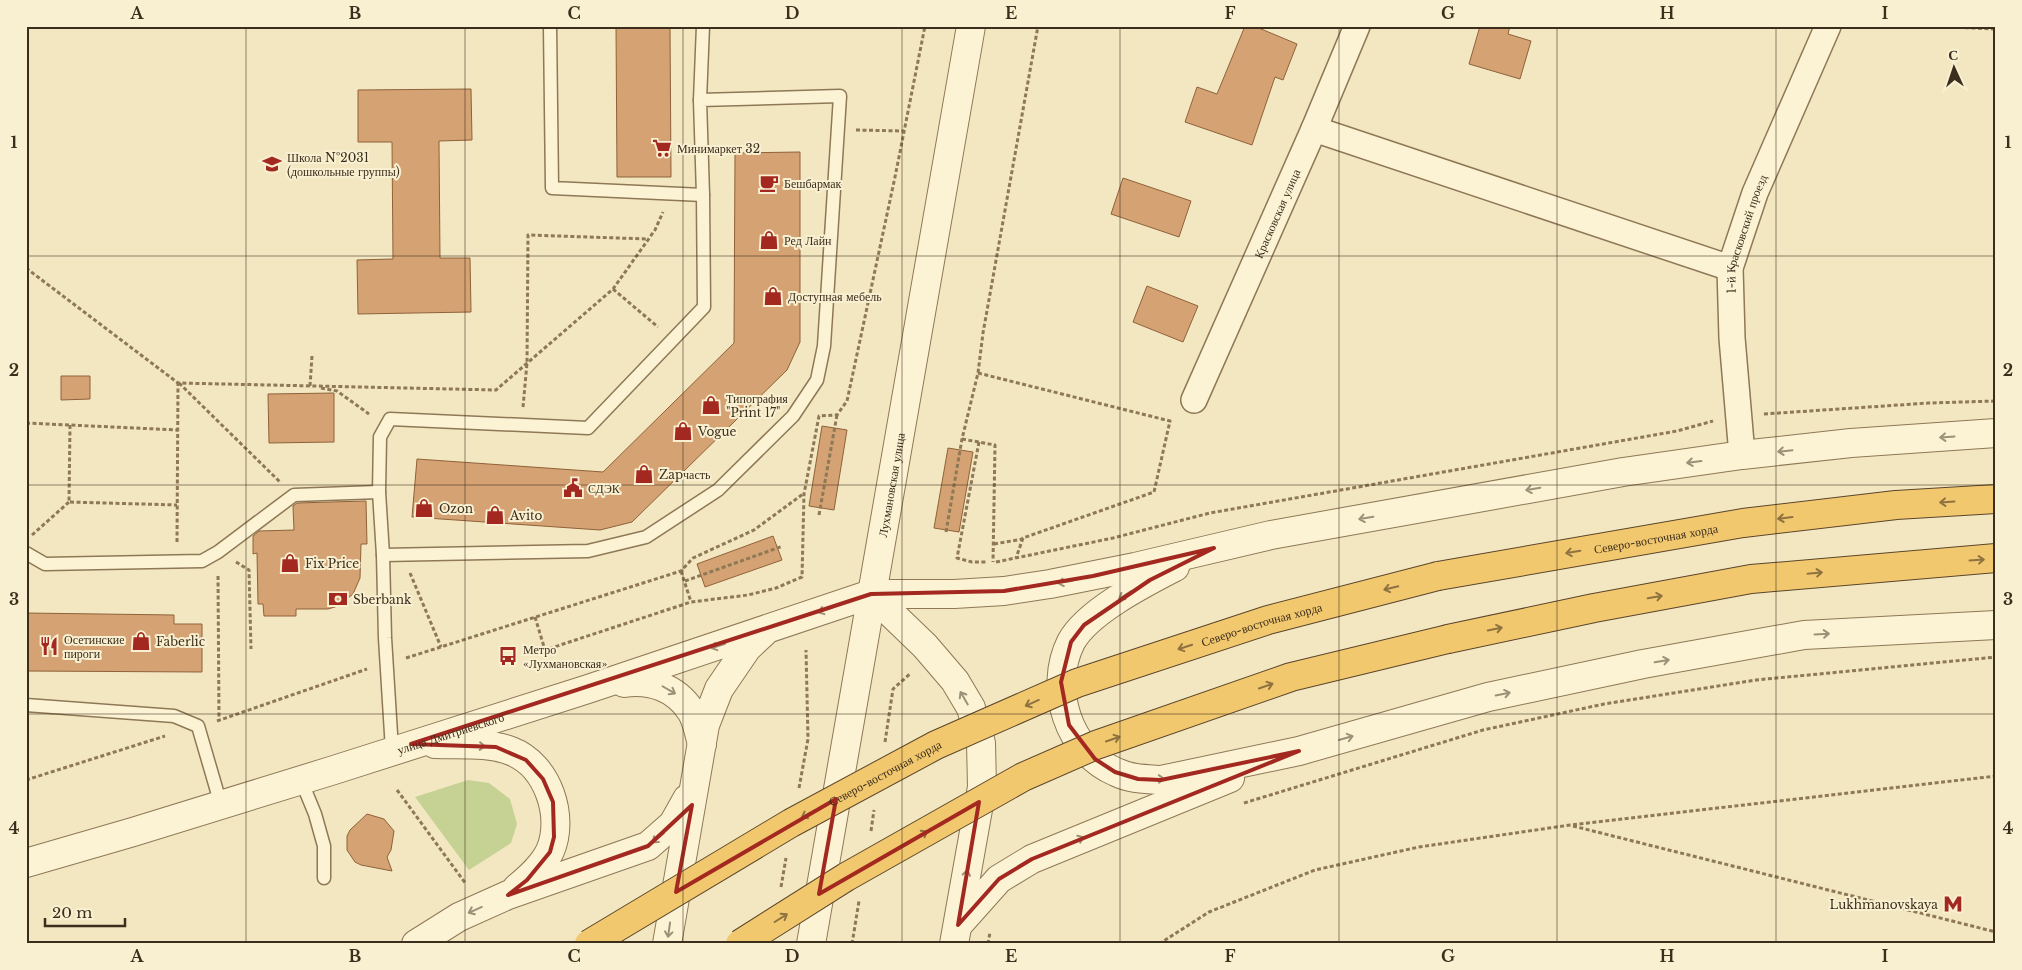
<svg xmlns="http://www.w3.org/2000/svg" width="2022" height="970" font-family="'Libre Baskerville',serif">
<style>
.green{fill:#c6d293}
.building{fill:#d4a273;stroke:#8f623a}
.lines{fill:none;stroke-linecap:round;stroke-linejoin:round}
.service-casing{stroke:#8e7856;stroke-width:15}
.minor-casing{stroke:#8e7856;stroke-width:28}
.tertiary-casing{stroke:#8e7856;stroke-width:30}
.trunk-casing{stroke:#5b452b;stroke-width:30}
.path{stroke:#8e7856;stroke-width:3;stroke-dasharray:4 2.5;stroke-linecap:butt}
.service{stroke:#fcf3d5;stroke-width:12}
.minor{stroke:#fcf3d5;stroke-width:25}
.tertiary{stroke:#fcf3d5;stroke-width:28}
.trunk{stroke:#f2c86f;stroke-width:28}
.trunk-bridge-casing{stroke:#5b452b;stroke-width:30;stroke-linecap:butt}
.trunk-bridge{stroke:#f2c86f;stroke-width:28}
.oneway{stroke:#9c9078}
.oneway2{stroke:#8e7341}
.marked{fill:none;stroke:#a32920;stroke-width:4;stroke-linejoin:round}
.grid{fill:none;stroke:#3c2e1c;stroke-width:1;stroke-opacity:0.55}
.labels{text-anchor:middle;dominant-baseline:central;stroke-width:4;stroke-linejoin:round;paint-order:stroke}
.poi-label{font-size:12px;fill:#3c2e1c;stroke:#f9f0d1;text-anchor:start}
.street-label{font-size:12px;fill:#3c2e1c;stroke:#f9f0d1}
.neatline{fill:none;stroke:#3c2e1c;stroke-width:2}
.grid-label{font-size:16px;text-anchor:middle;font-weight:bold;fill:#3c2e1c}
</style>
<rect width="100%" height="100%" fill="#f2e7c1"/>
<polygon class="green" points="468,780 489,783 510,799 517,824 511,843 469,870 415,797"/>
<g class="building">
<polygon points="616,26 670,26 671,177 617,177"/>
<polygon points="1245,26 1254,26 1297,44 1283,80 1275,77 1252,145 1185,122 1197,87 1217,94"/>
<polygon points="1480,26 1510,26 1508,34 1531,41 1520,79 1469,64"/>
<polygon points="471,89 472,140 439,141 440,258 470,258 471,312 358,314 357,260 393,259 392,142 358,142 358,90"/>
<polygon points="800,152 800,342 787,370 632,522 600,530 412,517 417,459 603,472 734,343 735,153"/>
<polygon points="1123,178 1191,201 1179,237 1111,214"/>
<polygon points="1147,286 1198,306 1183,342 1133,322"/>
<polygon points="61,376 90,376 90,399 61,400"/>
<polygon points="334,393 334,442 269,443 268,394"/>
<polygon points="822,426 847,430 834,510 809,506"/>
<polygon points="948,448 973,452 959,532 934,528"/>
<polygon points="366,501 367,544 361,544 360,578 353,594 338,606 328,609 296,609 296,616 264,616 263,604 258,604 257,553 253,554 253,536 259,531 294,530 293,506 297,503"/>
<polygon points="773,536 782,560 705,587 697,564"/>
<polygon points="26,613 174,615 174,624 202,624 202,672 26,671"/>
<polygon points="367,814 384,819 394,831 391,850 387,857 392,871 361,865 355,862 347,850 347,836 350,830"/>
</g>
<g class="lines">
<g class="service-casing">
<g id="service">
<polyline points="700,100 703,26"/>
<polyline points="26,553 45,564 202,561 218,552 294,495 379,492"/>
<polyline points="383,555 588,551 646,537 718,490 793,416 817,380 824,346 840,96 700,100 703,195"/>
<polyline points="26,705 174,716 198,726 221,805"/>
<polyline points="392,750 385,638 383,555 379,492 380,437 390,419 588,428 704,307 703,195 552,188 550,26"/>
<polyline points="301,780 315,814 324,846 324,878"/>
</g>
</g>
<g class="minor-casing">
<g id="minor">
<polyline points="1314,129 1730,268"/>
<path id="s1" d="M1194,400L1314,129L1357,26"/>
<path id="s2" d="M1742,455L1732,338L1730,268L1755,193L1828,26"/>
</g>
</g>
<g class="tertiary-casing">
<g id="tertiary">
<path d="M1175,567C1144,583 1087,612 1071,642C1048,688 1068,752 1116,772C1130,779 1145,779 1161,780L1299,751L1488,697L1643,664L1804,635L1996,625"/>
<polyline points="871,594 925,646 955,681 971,708 981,743 982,787 954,944"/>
<path d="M624,683C651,679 676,688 691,711C697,720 699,734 702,744"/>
<path d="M435,744C460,745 488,742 511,751C548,765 565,817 550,851C543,866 529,878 517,888"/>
<path id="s3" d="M26,863L133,832L334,770L588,689L871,594H954L1004,591L1050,584L1135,567L1271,535L1623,472L1742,455L1851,443L1996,433"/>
<polyline points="958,925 999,879 1032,859 1230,778"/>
<polyline points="416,944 459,917 508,895 648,846 673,824 687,799"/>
<polyline points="667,944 705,725 719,689 747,648 764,632"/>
<path id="s4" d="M811,944L971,26"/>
</g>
</g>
<g class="trunk-casing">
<g id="trunk">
<path id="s5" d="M1438,576L1743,523L1896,505L1996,499"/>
<polyline points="1448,639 1594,608 1751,579 1996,558"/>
</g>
</g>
<g class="path">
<polyline points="1926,26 1996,29"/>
<polyline points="856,130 904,131"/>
<polyline points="26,268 178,383 496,390 613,289 655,230 663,212"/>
<polyline points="613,289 658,327"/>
<polyline points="312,356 310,386 312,386"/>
<polyline points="978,373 1170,421 1154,492 1023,538 1016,558"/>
<polyline points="179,383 280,482"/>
<polyline points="321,388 337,391 369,414"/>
<polyline points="523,407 527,363 528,235 648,239"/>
<polyline points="1764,414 1929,403 1996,401"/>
<polyline points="26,423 178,430"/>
<polyline points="70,425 69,502 177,505"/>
<polyline points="962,439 995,445 993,562"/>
<polyline points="979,442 957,558 972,562 987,562"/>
<polyline points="819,515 837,415"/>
<polyline points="946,532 962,439 978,373 983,333 1038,26"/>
<polyline points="32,535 69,502"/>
<polyline points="177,542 178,383"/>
<polyline points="994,544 1023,539"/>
<polyline points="236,562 249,570 251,649"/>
<polyline points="996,562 1113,538 1210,513 1677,431 1713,421"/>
<polyline points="681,571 691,602"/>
<polyline points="410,573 441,647"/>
<polyline points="218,576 219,720"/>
<polyline points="685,581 783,546"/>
<polyline points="535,617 545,650 691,602 748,595 776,588 802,577 804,494 819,416 837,415 847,401 895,177 925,26"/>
<polyline points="406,658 681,571 693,558 754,530 803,494"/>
<polyline points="217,721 367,669"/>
<polyline points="885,742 893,689 911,673"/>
<polyline points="26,780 165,736"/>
<polyline points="799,788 808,739 806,650"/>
<polyline points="397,790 466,884"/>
<polyline points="1244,803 1483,730 1604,704 1756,680 1996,657"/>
<polyline points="1573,826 1996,932"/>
<polyline points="871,831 874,810"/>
<polyline points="781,887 786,858"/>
<polyline points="852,944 859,901"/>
<polyline points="988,944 990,932"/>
<polyline points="1159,944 1209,912 1315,870 1419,847 1570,825 1996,776"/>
</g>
<use href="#service" class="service"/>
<use href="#minor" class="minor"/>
<use href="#tertiary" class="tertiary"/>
<use href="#trunk" class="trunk"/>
<g class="trunk-bridge-casing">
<g id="trunk-bridge">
<path id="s6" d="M589,944L791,823L936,745L1077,683L1268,620L1438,576"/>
<polyline points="740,944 846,877 1023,777 1096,745 1291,677 1448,639"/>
</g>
</g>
<use href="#trunk-bridge" class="trunk-bridge"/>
</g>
<defs><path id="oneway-shaft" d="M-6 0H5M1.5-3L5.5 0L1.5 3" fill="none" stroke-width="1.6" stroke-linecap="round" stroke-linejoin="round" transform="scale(1.25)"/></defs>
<g class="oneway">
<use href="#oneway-shaft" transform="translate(1947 437) rotate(176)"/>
<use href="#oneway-shaft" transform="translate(1785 451) rotate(174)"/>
<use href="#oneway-shaft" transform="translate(1694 462) rotate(173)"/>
<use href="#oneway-shaft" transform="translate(1533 489) rotate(170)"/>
<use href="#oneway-shaft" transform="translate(1366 518) rotate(170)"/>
<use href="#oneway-shaft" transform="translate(1065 582) rotate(170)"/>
<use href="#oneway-shaft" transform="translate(1125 595) rotate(148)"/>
<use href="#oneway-shaft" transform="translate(825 610) rotate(161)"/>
<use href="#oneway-shaft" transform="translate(1822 634) rotate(-3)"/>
<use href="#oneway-shaft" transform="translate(718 646) rotate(162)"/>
<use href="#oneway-shaft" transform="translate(1662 661) rotate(-10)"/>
<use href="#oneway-shaft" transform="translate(669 690) rotate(30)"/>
<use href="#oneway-shaft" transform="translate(1503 694) rotate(-12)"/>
<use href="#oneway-shaft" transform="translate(964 698) rotate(-120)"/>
<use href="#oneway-shaft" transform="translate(1346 738) rotate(-16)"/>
<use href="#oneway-shaft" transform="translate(478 746) rotate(3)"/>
<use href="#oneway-shaft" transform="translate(1157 779) rotate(-2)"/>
<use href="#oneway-shaft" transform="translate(658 838) rotate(141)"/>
<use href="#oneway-shaft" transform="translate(1077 840) rotate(-23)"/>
<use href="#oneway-shaft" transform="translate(966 877) rotate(-80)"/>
<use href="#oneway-shaft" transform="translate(475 910) rotate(156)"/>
<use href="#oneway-shaft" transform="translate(669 930) rotate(98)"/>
</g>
<g class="oneway2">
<use href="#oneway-shaft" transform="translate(1947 502) rotate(176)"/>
<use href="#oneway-shaft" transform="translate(1785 518) rotate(173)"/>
<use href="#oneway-shaft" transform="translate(1573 552) rotate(170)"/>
<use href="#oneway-shaft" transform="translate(1977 560) rotate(-4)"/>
<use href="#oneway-shaft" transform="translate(1815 573) rotate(-5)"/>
<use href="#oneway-shaft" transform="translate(1391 588) rotate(166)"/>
<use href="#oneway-shaft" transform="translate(1655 597) rotate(-10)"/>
<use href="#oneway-shaft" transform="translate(1495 629) rotate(-12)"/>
<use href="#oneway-shaft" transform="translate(1185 647) rotate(162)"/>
<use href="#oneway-shaft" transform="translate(1266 686) rotate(-19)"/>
<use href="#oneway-shaft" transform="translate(1032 703) rotate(156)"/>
<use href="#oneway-shaft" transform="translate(1113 739) rotate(-19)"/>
<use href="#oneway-shaft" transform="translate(808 814) rotate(152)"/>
<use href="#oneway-shaft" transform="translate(921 835) rotate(-30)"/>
<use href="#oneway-shaft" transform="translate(781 918) rotate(-32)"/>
</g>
<path class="marked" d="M1214,548L1150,580L1084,625L1071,642L1061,682L1069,725L1095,759L1115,772L1138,779L1161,780L1299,751L1032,859L999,879L958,925L979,802L819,894L836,799L676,892L692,805L648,846L508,895L527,880L550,852L554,837L553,802L543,779L526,760L496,747L411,744L871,594L1004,591L1093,576Z"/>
<path class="grid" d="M246,26V944M465,26V944M683,26V944M902,26V944M1120,26V944M1339,26V944M1557,26V944M1776,26V944M26,256H1996M26,485H1996M26,714H1996"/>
<defs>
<g id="supermarket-bare" transform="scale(1.5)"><path d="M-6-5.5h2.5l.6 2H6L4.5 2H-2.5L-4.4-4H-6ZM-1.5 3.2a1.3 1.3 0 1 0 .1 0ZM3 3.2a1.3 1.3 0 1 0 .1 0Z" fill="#a32920" stroke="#f9f0d1" stroke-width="2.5" paint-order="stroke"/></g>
<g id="school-bare" transform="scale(1.5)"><path d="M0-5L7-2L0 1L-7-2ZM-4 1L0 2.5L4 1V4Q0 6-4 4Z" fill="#a32920" stroke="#f9f0d1" stroke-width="2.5" paint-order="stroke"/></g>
<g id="cafe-bare" transform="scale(1.5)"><path d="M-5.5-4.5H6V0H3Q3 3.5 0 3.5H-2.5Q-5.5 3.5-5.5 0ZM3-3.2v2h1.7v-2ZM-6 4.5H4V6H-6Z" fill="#a32920" stroke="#f9f0d1" stroke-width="2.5" paint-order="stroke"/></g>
<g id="shop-bare" transform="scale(1.5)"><path d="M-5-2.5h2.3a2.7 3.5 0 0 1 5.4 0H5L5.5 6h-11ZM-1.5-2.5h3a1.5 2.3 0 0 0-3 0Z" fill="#a32920" stroke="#f9f0d1" stroke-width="2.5" paint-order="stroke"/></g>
<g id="civic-bare" transform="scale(1.5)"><path d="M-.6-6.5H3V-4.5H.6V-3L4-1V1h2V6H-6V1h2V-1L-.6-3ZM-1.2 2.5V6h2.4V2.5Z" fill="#a32920" stroke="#f9f0d1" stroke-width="2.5" paint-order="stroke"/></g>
<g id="bank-bare" transform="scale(1.5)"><path d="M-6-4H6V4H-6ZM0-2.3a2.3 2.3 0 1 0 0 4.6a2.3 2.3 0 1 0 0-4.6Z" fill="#a32920" stroke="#f9f0d1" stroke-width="2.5" paint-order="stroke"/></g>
<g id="restaurant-bare" transform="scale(1.5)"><path d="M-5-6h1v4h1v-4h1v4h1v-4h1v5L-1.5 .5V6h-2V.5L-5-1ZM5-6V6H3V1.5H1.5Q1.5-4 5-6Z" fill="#a32920" stroke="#f9f0d1" stroke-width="2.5" paint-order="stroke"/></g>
<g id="bus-bare" transform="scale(1.5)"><path d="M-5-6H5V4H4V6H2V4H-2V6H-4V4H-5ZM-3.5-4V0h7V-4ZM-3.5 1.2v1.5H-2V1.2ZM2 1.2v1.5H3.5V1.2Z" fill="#a32920" stroke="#f9f0d1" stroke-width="2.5" paint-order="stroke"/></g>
<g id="metro-bare" transform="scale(1.5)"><path d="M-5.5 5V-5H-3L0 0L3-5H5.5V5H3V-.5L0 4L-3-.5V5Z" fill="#a32920" stroke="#f9f0d1" stroke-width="2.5" paint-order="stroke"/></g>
</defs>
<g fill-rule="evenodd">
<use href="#supermarket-bare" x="662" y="148"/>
<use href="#school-bare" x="272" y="164"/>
<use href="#cafe-bare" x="769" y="183"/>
<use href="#shop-bare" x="769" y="240"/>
<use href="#shop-bare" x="773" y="296"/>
<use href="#shop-bare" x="711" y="405"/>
<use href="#shop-bare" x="683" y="431"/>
<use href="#shop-bare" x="644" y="474"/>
<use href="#civic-bare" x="573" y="488"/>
<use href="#shop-bare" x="424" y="508"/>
<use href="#shop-bare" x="495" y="515"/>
<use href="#shop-bare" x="290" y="563"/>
<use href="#bank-bare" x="338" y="599"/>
<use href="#shop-bare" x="141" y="641"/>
<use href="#restaurant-bare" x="49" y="646"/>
<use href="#bus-bare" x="508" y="656"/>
<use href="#metro-bare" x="1953" y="904"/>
</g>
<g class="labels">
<g class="poi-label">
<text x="677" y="148">Минимаркет 32</text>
<text x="287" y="157">Школа №2031<tspan x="287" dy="14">(дошкольные группы)</tspan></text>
<text x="784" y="183">Бешбармак</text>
<text x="784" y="240">Ред Лайн</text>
<text x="788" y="296">Доступная мебель</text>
<text x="726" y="398">Типография<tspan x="726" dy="14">"Print 17"</tspan></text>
<text x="698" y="431">Vogue</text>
<text x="659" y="474">Zapчасть</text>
<text x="588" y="488">СДЭК</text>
<text x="439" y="508">Ozon</text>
<text x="510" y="515">Avito</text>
<text x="305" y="563">Fix Price</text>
<text x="353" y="599">Sberbank</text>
<text x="64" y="639">Осетинские<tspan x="64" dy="14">пироги</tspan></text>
<text x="156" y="641">Faberlic</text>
<text x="523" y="649">Метро<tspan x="523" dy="14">«Лухмановская»</tspan></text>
<text x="1938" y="904" text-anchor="end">Lukhmanovskaya</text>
</g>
<g class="street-label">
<text stroke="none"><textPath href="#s1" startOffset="204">Красковская улица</textPath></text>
<text stroke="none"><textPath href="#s2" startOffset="224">1-й Красковский проезд</textPath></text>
<text stroke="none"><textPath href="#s4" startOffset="466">Лухмановская улица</textPath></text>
<text stroke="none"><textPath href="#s5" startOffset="221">Северо-восточная хорда</textPath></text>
<text stroke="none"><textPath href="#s6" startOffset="748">Северо-восточная хорда</textPath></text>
<text stroke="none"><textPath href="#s3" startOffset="444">улица Дмитриевского</textPath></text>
<text stroke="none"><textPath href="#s6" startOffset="342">Северо-восточная хорда</textPath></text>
</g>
</g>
<rect width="2022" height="970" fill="none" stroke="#f9f0d1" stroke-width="55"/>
<g transform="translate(1954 68) rotate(357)" stroke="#f9f0d1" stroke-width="4" paint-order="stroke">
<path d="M0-4L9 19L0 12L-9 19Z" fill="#3c2e1c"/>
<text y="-8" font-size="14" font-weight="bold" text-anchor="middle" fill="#3c2e1c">С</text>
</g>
<path d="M45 918v8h80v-8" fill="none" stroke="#3c2e1c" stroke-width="2.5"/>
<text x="52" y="918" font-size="15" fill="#3c2e1c" stroke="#f9f0d1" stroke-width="4" paint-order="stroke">20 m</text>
<rect x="28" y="28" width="1966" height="914" class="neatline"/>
<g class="grid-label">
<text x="137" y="19">A</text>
<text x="355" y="19">B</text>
<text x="574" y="19">C</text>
<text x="792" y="19">D</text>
<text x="1011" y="19">E</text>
<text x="1230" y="19">F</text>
<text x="1448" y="19">G</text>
<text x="1667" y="19">H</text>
<text x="1885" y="19">I</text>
<text x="14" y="148">1</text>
<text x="2008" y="148">1</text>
<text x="14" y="376">2</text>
<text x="2008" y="376">2</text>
<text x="14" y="605">3</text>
<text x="2008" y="605">3</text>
<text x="14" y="834">4</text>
<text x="2008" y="834">4</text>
<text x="137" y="962">A</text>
<text x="355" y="962">B</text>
<text x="574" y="962">C</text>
<text x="792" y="962">D</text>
<text x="1011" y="962">E</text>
<text x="1230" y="962">F</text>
<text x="1448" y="962">G</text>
<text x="1667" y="962">H</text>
<text x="1885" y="962">I</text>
</g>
</svg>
